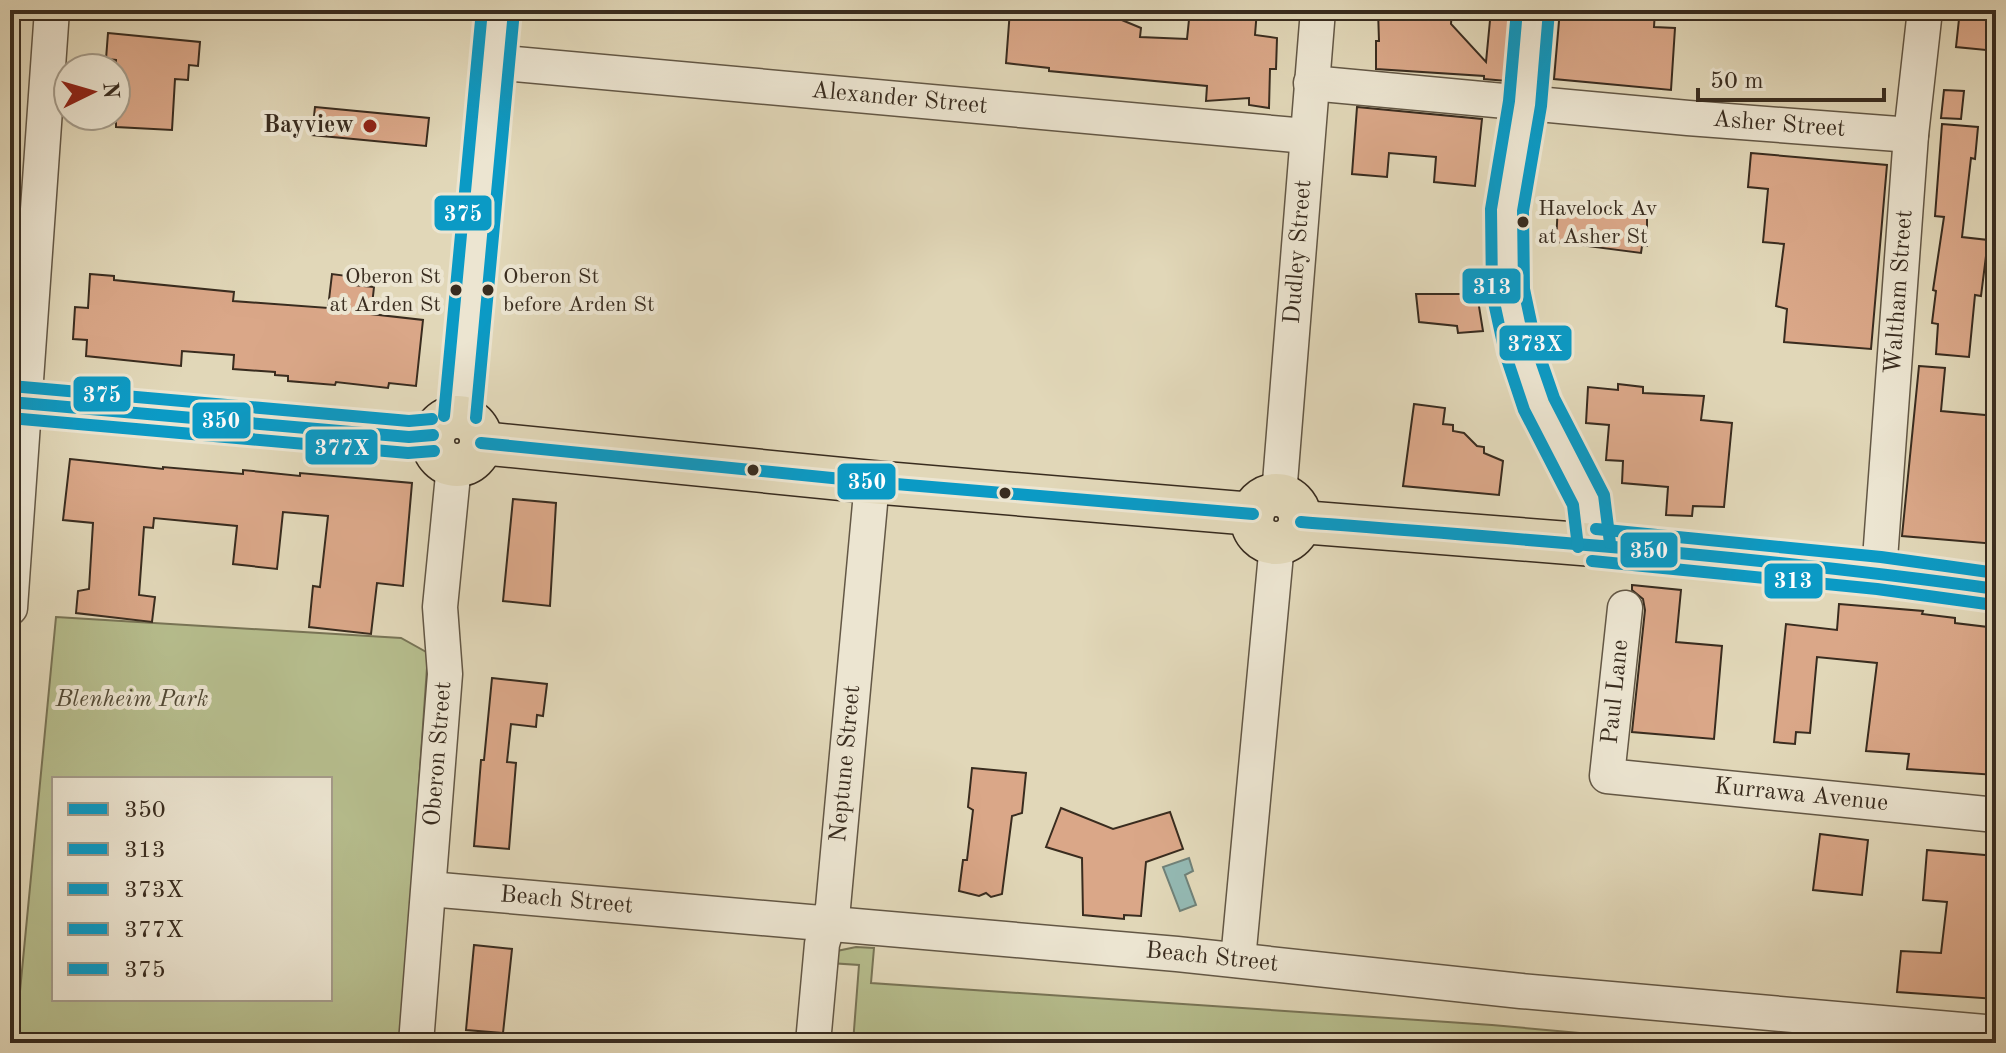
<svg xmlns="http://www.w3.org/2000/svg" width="2006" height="1053" font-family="'Old Standard TT',serif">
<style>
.green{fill:#b6bd8d;stroke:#787456;stroke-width:2;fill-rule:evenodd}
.water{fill:#94b9b3;stroke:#708178;stroke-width:2}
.building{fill:#daa788;stroke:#392c1f;stroke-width:2}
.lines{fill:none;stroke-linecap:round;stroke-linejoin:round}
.minor-casing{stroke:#635745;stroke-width:37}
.major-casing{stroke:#392c1f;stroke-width:45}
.minor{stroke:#ece5d1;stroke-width:34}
.major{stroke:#e1d7b8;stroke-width:42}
.bus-1-casing{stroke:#ece5d1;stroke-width:18}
.bus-2-casing{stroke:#ece5d1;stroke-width:18}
.bus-3-casing{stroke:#ece5d1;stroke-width:18}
.bus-4-casing{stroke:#ece5d1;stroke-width:18}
.bus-5-casing{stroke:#ece5d1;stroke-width:18}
.bus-1{stroke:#0b9ac5;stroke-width:12}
.bus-2{stroke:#0b9ac5;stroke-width:12}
.bus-3{stroke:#0b9ac5;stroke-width:12}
.bus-4{stroke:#0b9ac5;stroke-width:12}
.bus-5{stroke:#0b9ac5;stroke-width:12}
.poi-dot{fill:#8f2418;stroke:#ece5d1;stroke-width:3}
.bus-dot{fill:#392c1f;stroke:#ece5d1;stroke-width:3}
.labels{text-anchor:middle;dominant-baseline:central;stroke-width:8;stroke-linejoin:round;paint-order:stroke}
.bus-label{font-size:22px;fill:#392c1f;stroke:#ece5d1;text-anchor:start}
.street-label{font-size:24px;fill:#392c1f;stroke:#ece5d1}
.poi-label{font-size:24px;font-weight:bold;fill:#392c1f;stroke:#ece5d1;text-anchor:end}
.park-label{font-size:24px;font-style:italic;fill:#524935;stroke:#ece5d1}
.line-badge{stroke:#ece5d1;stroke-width:3}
.badge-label{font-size:22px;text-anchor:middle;font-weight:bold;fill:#fff}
</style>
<rect width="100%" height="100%" fill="#e1d7b8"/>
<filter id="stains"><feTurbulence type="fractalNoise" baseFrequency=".0025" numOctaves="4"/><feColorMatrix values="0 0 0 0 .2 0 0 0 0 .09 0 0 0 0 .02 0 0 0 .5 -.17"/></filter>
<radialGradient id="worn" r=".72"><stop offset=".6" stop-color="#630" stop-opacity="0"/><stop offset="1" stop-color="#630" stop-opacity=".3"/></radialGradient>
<g class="green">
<path d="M56,617L401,638L428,653L401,1043H15ZM54,779H330V999H54Z"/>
<polygon points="856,947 874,948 871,983 1492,1025 1691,1043 853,1043 859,965 830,963 837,951"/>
</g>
<polygon class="water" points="1189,858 1193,871 1185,875 1196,905 1180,911 1163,867"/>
<g class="building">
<polygon points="1010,10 1077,10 1105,13 1141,28 1140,37 1187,39 1190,10 1257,10 1255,35 1277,38 1276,69 1270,69 1269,108 1249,105 1249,98 1206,101 1207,86 1049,71 1049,68 1006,63"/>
<polygon points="1378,10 1452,10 1451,24 1486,62 1491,10 1513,10 1507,81 1484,79 1484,76 1376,69 1376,41 1379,41"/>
<polygon points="1560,10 1655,10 1654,27 1675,28 1671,90 1554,79"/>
<polygon points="1960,10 1988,10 1987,19 1996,19 1996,51 1956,47"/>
<polygon points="108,33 200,42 198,66 189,65 188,80 175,79 172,130 116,127 116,60 106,59"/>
<polygon points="1944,90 1964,91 1961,119 1941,118"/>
<polygon points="315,107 429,118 426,146 312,135"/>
<polygon points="1357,107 1482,119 1475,186 1434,182 1436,157 1389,153 1387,177 1352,174"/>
<polygon points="1942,124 1978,127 1975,159 1971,158 1962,237 1988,240 1981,296 1975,295 1969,357 1936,354 1938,324 1932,323 1936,291 1933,290 1944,217 1935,216"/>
<polygon points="1751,153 1887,165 1871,349 1784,342 1787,309 1776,306 1784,244 1763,242 1768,189 1748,187"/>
<polygon points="1558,205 1647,218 1647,246 1642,246 1641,253 1556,242"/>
<polygon points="90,274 114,276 114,280 234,292 233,301 328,308 332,274 355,277 354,285 374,287 371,314 423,320 416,386 389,383 388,388 336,382 335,385 288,381 288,376 275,375 275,372 233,369 234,355 182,351 181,366 86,356 87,340 73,339 75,307 88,308"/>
<polygon points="1416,294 1477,294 1483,331 1458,333 1457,326 1419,322"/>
<polygon points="1919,366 1945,368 1941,411 1996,416 1996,544 1902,536"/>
<polygon points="1618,384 1643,387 1643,393 1704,396 1701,420 1732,423 1724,507 1693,506 1692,516 1666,515 1668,487 1622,483 1623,461 1606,460 1609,425 1586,423 1588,387 1618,390"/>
<polygon points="1414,404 1445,408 1443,424 1453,425 1453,431 1464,433 1477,446 1484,447 1484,453 1503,461 1499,495 1403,486"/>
<polygon points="70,459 163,469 163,467 243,474 243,470 300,476 300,473 412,483 403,586 377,583 371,634 309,627 313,586 320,587 328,516 283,512 277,569 233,564 237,526 154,518 153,528 144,527 139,595 155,597 152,622 76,613 78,591 89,589 93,523 63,520"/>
<polygon points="513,499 556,503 550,606 503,601"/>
<polygon points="1632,585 1681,590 1676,642 1722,646 1714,739 1632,732 1645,610 1643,599 1632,590"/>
<polygon points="1839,604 1923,611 1922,614 1955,618 1955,623 1996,628 1996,775 1907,769 1909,754 1866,751 1877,663 1817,657 1810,733 1796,732 1795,744 1774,742 1786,624 1837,630"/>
<polygon points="492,678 547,684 543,716 537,715 536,727 511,724 507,762 516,763 509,849 474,846 481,760 484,760"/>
<polygon points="972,768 1026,773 1022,813 1012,816 1002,894 991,897 986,893 979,896 959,891 963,860 967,860 973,810 968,807"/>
<polygon points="1061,808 1113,829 1170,812 1183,849 1146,862 1141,916 1124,915 1124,919 1083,915 1082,858 1046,847"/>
<polygon points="1820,834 1868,840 1862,895 1813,890"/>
<polygon points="1927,850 1996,856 1996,999 1897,992 1901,951 1941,953 1947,902 1923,900"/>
<polygon points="474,945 512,949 503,1033 466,1030"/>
</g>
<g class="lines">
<g class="minor-casing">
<g id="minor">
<polyline points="1533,10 1525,103 1507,210 1508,291 1521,350 1539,404 1589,500 1594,545"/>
<path id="s1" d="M493,62L1306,136"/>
<path id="s2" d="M1311,83L1688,118L1911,135"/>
<polyline points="460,417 498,10"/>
<path id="s3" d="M1279,495L1318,10"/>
<path id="s4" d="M1879,573L1911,135L1925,10"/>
<polyline points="10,608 52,10"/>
<path id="s5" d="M1625,608L1607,776L1996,815"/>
<path id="s6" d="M429,889L1177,954L1521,991L1996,1033"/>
<polyline points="1238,960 1277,543"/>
<path id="s7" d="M416,1043L445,674L440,607L454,465"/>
<path id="s8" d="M813,1043L822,944L833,907L872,482"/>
</g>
</g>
<g class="major-casing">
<g id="major">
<polyline points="10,402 409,437 433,435"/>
<circle cx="457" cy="441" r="24"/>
<polyline points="481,443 872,482 1253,514"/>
<circle cx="1276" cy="519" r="24"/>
<polyline points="1301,522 1594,545 1879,573 1996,589"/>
</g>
</g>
<use href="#minor" class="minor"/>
<use href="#major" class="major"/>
<g class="bus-1-casing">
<g id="bus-1">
<polyline points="10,402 409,437 433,435"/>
<polyline points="481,443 872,482 1253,514"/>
<path d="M1301,522C1533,540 1765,557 1996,589"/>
</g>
</g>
<g class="bus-2-casing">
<g id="bus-2">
<polyline points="1517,10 1509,101 1491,209 1492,293 1505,353 1524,410 1573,505 1578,547"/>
<polyline points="1592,561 1877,589 1994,605"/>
</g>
</g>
<g class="bus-3-casing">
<g id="bus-3">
<polyline points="1549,11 1541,106 1523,211 1524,289 1536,346 1554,398 1604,495 1610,543"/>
<polyline points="1596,529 1881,557 1996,573"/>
</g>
</g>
<g class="bus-4-casing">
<g id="bus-4">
<polyline points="10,418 408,453 434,451"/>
<polyline points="476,418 514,11"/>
</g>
</g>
<g class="bus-5-casing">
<g id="bus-5">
<polyline points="11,386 409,421 432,419"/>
<polyline points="444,416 482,10"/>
</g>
</g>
<use href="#bus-1" class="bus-1"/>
<use href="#bus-2" class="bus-2"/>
<use href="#bus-3" class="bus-3"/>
<use href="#bus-4" class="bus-4"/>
<use href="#bus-5" class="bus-5"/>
</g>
<circle class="poi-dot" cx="370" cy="126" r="8"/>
<g class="bus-dot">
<circle cx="1523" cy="222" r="7"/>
<circle cx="456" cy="290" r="7"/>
<circle cx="488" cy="290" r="7"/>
<circle cx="753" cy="470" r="7"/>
<circle cx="1005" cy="493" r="7"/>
</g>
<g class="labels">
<g class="bus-label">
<text x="1538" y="209">Havelock Av<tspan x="1538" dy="28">at Asher St</tspan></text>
<text x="441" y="277" text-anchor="end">Oberon St<tspan x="441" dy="28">at Arden St</tspan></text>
<text x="503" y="277">Oberon St<tspan x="503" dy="28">before Arden St</tspan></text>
</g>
<g class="street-label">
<text stroke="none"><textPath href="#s1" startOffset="408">Alexander Street</textPath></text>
<text stroke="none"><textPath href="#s2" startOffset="470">Asher Street</textPath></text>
<text stroke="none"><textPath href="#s3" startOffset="244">Dudley Street</textPath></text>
<text stroke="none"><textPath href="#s4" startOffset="282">Waltham Street</textPath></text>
<text transform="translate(1616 692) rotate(-84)">Paul Lane</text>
<text stroke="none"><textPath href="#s7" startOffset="290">Oberon Street</textPath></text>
<text stroke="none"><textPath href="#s8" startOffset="282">Neptune Street</textPath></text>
<text stroke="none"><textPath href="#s5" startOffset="364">Kurrawa Avenue</textPath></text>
<text stroke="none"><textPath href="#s6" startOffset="138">Beach Street</textPath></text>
<text stroke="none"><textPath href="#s6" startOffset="786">Beach Street</textPath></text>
</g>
<g class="poi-label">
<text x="354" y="126">Bayview</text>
</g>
<g class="park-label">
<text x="132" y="700">Blenheim Park</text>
</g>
</g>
<g class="line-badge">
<rect x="433" y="194" width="60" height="38" rx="8" fill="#0b9ac5"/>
<rect x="1461" y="267" width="61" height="38" rx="8" fill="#0b9ac5"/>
<rect x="1498" y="324" width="75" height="38" rx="8" fill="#0b9ac5"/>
<rect x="72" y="375" width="60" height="38" rx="8" fill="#0b9ac5"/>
<rect x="191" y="401" width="61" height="39" rx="8" fill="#0b9ac5"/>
<rect x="304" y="428" width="75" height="38" rx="8" fill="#0b9ac5"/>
<rect x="836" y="462" width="61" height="39" rx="8" fill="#0b9ac5"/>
<rect x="1619" y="531" width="60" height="38" rx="8" fill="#0b9ac5"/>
<rect x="1763" y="562" width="61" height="38" rx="8" fill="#0b9ac5"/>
</g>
<g class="badge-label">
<text x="463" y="221">375</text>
<text x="1492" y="294">313</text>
<text x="1535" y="351">373X</text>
<text x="102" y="402">375</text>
<text x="221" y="428">350</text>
<text x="342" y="455">377X</text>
<text x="867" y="489">350</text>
<text x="1649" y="558">350</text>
<text x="1793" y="588">313</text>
</g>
<rect width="2006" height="1053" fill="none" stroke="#e1d7b8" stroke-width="40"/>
<rect x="12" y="12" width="1982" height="1029" fill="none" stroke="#392c1f" stroke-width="4"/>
<rect x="20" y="20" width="1966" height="1013" fill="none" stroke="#392c1f" stroke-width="2"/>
<rect x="52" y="777" width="280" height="224" fill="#ece5d1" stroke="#a49b8a" stroke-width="2"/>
<rect x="68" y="803" width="40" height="12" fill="#0b9ac5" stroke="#a49b8a" stroke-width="2"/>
<text x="124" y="817" font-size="24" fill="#392c1f">350</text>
<rect x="68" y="843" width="40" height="12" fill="#0b9ac5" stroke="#a49b8a" stroke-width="2"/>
<text x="124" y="857" font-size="24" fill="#392c1f">313</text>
<rect x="68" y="883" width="40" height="12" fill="#0b9ac5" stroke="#a49b8a" stroke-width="2"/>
<text x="124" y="897" font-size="24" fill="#392c1f">373X</text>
<rect x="68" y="923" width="40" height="12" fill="#0b9ac5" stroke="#a49b8a" stroke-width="2"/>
<text x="124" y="937" font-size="24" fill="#392c1f">377X</text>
<rect x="68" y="963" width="40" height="12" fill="#0b9ac5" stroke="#a49b8a" stroke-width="2"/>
<text x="124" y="977" font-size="24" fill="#392c1f">375</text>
<g transform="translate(92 92) rotate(85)"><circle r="38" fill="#ece5d1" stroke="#a49b8a" stroke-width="2"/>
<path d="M0-6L14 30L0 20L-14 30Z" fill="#8f2418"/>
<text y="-12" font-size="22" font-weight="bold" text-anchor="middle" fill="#392c1f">N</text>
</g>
<path d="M1698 88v12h186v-12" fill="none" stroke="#392c1f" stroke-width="4"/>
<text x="1710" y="88" font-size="24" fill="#392c1f" stroke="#ece5d1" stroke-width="6" paint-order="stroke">50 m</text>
<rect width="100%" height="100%" filter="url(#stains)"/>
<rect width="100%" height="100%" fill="url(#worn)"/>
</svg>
